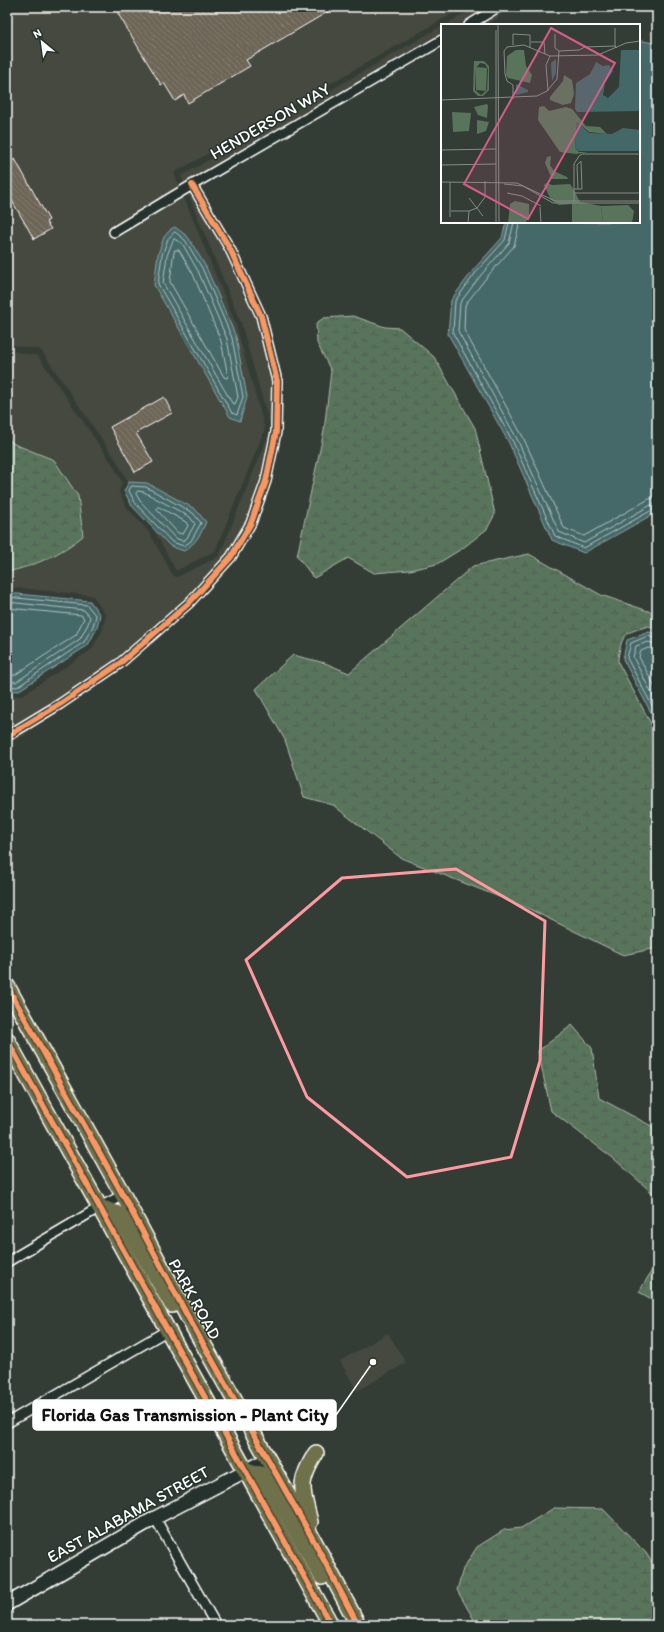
<svg xmlns="http://www.w3.org/2000/svg" width="664" height="1632" font-family="Itim,sans-serif">
<style>
.built{fill:#45493f}
.forest{fill:url(#forest-firs);stroke:#acbaad}
.wetland{fill:url(#wetland-marsh);stroke:#acbaad}
.water{fill:#446868;stroke:#8fa4a4}
.lines{fill:none;stroke-linecap:round;stroke-linejoin:round}
.shore{stroke:#b4c3c3;stroke-width:1}
.building{fill:url(#building-back-hatch);stroke:#fff}
.street-casing{stroke:#fff;stroke-width:12}
.secondary-casing{stroke:#fff;stroke-width:16}
.primary-casing{stroke:#fff;stroke-width:18}
.street{stroke:#26332d;stroke-width:9}
.secondary{stroke:#26332d;stroke-width:13}
.primary{stroke:#6e714a;stroke-width:15}
.cycleway-casing{stroke:#26332d;stroke-width:8}
.cycleway{stroke:#f99763;stroke-width:6}
.marked{fill:none;stroke:#ff9aa2;stroke-width:3;stroke-linejoin:round}
.labels{text-anchor:middle;dominant-baseline:central;stroke-width:3;stroke-linejoin:round;paint-order:stroke}
.street-label{font-size:17px;fill:#fff;stroke:#26332d}
.inset-road{fill:none;stroke:#858b86;stroke-width:1}
.view{fill:#d45d8c;fill-opacity:0.15;stroke:#d45d8c;stroke-width:2}
.inset-edge{fill:none;stroke:#fff;stroke-width:2}
.leader{fill:none;stroke:#fff;stroke-width:1.5}
.callout-dot{fill:#fff;stroke:#26332d;stroke-width:1.5}
.callout{fill:#fff;stroke:#fff;stroke-width:1.5}
.callout-label{font-size:18px;text-anchor:middle;font-weight:bold;fill:#111}
</style>
<defs>
<pattern id="forest-firs" width="22" height="20" patternUnits="userSpaceOnUse"><rect width="22" height="20" fill="#58745b"/><path d="M5 1l3.5 6h-7zM16 11l3.5 6h-7z" fill="#515c52"/></pattern>
<pattern id="wetland-marsh" width="20" height="14" patternUnits="userSpaceOnUse"><rect width="20" height="14" fill="#58745b"/><path d="M1 5h8M5 5V1M11 12h8M15 12V8" fill="none" stroke="#515c52"/></pattern>
<pattern id="building-back-hatch" width="6" height="6" patternUnits="userSpaceOnUse"><rect width="6" height="6" fill="#6d6556"/><path d="M-1 5l2 2M0 0l6 6M5-1l2 2" fill="none" stroke="#837c6f"/></pattern>
</defs>
<rect width="100%" height="100%" fill="#343d35"/>
<filter id="ink" filterUnits="userSpaceOnUse"><feTurbulence type="fractalNoise" baseFrequency=".025" numOctaves="2"/><feDisplacementMap in="SourceGraphic" scale="8" xChannelSelector="R" yChannelSelector="G"/><feConvolveMatrix kernelMatrix="1 2 1 2 8 2 1 2 1" color-interpolation-filters="sRGB"/></filter>
<g filter="url(#ink)">
<g class="built">
<polygon points="7,7 464,7 174,173 236,325 265,429 215,551 176,571 118,463 41,350 7,344"/>
<polygon points="476,7 509,7 496,19 485,25 445,25"/>
<polygon points="442,26 442,48 189,184 213,218 259,317 276,385 273,463 249,533 167,625 23,736 7,744 7,695 21,696 91,650 102,631 106,615 93,596 89,595 7,587 7,572 27,568 14,444 7,438 7,350 38,356 113,465 122,482 119,492 128,509 149,532 173,575 176,577 179,576 218,557 220,554 271,429 241,323 181,176"/>
<polygon points="388,1333 406,1363 357,1391 340,1361"/>
</g>
<polygon class="forest" points="657,1262 657,1302 639,1292"/>
<g class="wetland">
<polygon points="353,316 385,327 400,328 434,357 475,428 495,514 487,529 463,548 437,564 410,570 374,573 348,558 314,578 297,556 324,431 331,371 317,343 316,323 324,318"/>
<path d="M7,438L14,444L54,460L78,496L83,536C61,554 35,566 7,572Z"/>
<path d="M529,554L601,595L657,614V629L648,626C632,632 624,630 620,648C619,653 618,657 618,662L657,735V948L623,955L527,908L401,858L333,805L304,797L285,740L256,689L293,655L325,663L349,673L473,566Z"/>
<polygon points="572,1025 592,1048 599,1098 657,1129 657,1197 613,1158 551,1111 538,1051"/>
<polygon points="554,1508 603,1509 646,1553 657,1570 657,1625 477,1625 457,1590 463,1569 477,1547 504,1530 521,1528"/>
</g>
<g class="water">
<polygon points="639,40 657,44 657,512 584,553 552,540 509,443 448,334 451,300 474,269 502,238 506,222 639,222"/>
<polygon points="175,227 188,237 206,267 236,337 247,397 240,421 230,417 154,285 158,254 164,237 171,229"/>
<path d="M129,482L147,483L195,509L206,522C201,534 196,543 184,551L170,546L132,506L124,491Z"/>
<polygon points="7,593 90,601 100,615 97,628 88,645 18,691 7,690"/>
<polygon points="649,632 657,635 657,724 623,659 627,640"/>
</g>
<g class="lines">
<g class="shore">
<polyline points="509,222 505,240 477,271 455,301 453,333 513,442 555,536 584,548 654,509 657,509"/>
<polyline points="514,222 509,243 481,275 460,303 458,331 517,439 559,532 584,543 651,505 657,504"/>
<polyline points="520,222 514,246 486,278 465,305 464,330 523,437 564,528 584,536 649,499 657,497"/>
<polygon points="175,232 185,240 202,268 232,338 243,397 237,415 232,413 158,284 162,255 168,239"/>
<polygon points="174,239 182,243 198,271 227,339 238,397 235,404 232,403 163,283 167,256"/>
<polygon points="175,250 179,250 193,274 221,341 228,376 227,378 224,377 170,282 173,258"/>
<polygon points="132,486 146,487 193,513 201,523 191,541 184,546 172,542 136,504 129,491"/>
<polygon points="138,491 144,492 190,517 195,524 187,538 183,541 175,538 140,501 136,494"/>
<polygon points="159,507 186,522 188,526 183,534 178,533 157,510 157,508"/>
<polyline points="7,597 87,605 96,616 93,626 84,642 17,687 7,686"/>
<polyline points="7,602 84,610 90,617 88,624 80,639 16,682 7,681"/>
<polyline points="7,608 81,615 84,618 76,635 15,675 7,675"/>
<polyline points="657,639 648,636 631,643 627,658 657,715"/>
<polyline points="657,644 648,642 636,646 633,657 657,704"/>
<polyline points="657,650 648,648 641,651 639,657 657,691"/>
</g>
</g>
<g class="building">
<polygon points="114,7 336,7 246,60 250,66 188,103 184,95 175,101 164,83 161,85"/>
<polygon points="15,159 49,220 46,222 51,229 34,239 7,192 7,164"/>
<polygon points="164,397 172,413 136,433 153,462 135,472 110,427"/>
</g>
<g class="lines">
<g class="street-casing">
<g id="street">
<polyline points="469,25 498,7"/>
<polyline points="114,232 192,185 442,40"/>
<polyline points="7,736 60,704 119,664 189,603 231,557 251,523 266,481 276,432 277,381 261,316 230,249 192,185"/>
<polyline points="7,1262 100,1207 123,1195"/>
<polyline points="7,1423 168,1330"/>
<polyline points="155,1518 216,1625"/>
</g>
</g>
<g class="secondary-casing">
<polyline id="secondary" points="7,1604 155,1518 268,1459"/>
</g>
<g class="primary-casing">
<g id="primary">
<polyline points="7,986 123,1195 188,1317 315,1543 358,1625"/>
<polyline points="7,1040 331,1625"/>
<polyline points="100,1207 116,1213 127,1227 172,1305"/>
<polyline points="246,1470 260,1474 271,1487 322,1577"/>
<path d="M310,1522C302,1489 297,1484 316,1453"/>
</g>
</g>
<use href="#street" class="street"/>
<use href="#secondary" class="secondary"/>
<use href="#primary" class="primary"/>
<g class="cycleway-casing">
<g id="cycleway">
<polyline points="7,736 60,704 119,664 189,603 231,557 251,523 266,481 276,432 277,381 261,316 230,249 192,185"/>
<polyline points="7,986 123,1195 188,1317 315,1543 358,1625"/>
<polyline points="7,1040 331,1625"/>
</g>
</g>
<use href="#cycleway" class="cycleway"/>
</g>
</g>
<path class="marked" d="M456,869L545,921L540,1061L511,1157L407,1177L307,1097L246,960L342,878Z"/>
<g class="labels">
<g class="street-label">
<text transform="translate(270 121) rotate(-30)">HENDERSON WAY</text>
<text transform="translate(195 1299) rotate(61)">PARK ROAD</text>
<text transform="translate(128 1514) rotate(-29)">EAST ALABAMA STREET</text>
</g>
</g>
<g transform="translate(441 24)">
<rect width="199" height="199" fill="#343d35"/>
<path d="M106,159L111,161V167L133,166L139,178L135,182V199H131V180L118,181L110,176L103,161ZM187,181L193,187L191,199H162L160,182Z" fill="#58745b"/>
<path d="M75,26H83L85,42L91,51L89,59L67,54L65,51L66,32ZM123,51L131,56L133,70L130,79L122,81L109,76V73L122,57ZM103,82L108,87L125,83L131,85L145,102L159,103L166,110L148,108L136,98L134,124L138,128H147L135,130L119,128L97,96L98,83ZM110,132L109,141L113,147L126,153L127,155H111L104,139L106,133ZM129,160L133,166L125,172H118L111,167V161ZM74,177L88,180V195L83,199H67L69,180ZM139,178L160,182L162,199H135V182Z" fill="#58745b"/>
<path d="M33,37H43L48,42V66L42,72H37L32,67ZM39,39L44,40L47,45L46,66L40,71L34,66L35,44ZM35,43L46,44L45,67L35,66ZM46,80L47,82L46,94L37,91L33,83ZM11,88L30,89L28,107L12,108ZM36,96L48,98L45,107L36,110Z" fill="#58745b" fill-rule="evenodd"/>
<path d="M180,26H199V87L136,88L134,85L135,59L149,50L155,38L162,42L168,41L172,47L164,59L162,71L167,74L178,63ZM115,35V49L111,57L110,39ZM75,60L87,66V68L75,71ZM136,98L148,109L171,110L182,104L199,106V127H138L134,124Z" fill="#446868"/>
<path class="inset-road" d="M57,0L58,199M174,4V22M55,6V199M114,10V24L118,27M90,18H103L104,30M72,21V10L89,11V24M107,67L105,41L109,32M72,75V61L66,57L64,50L63,27L66,23L83,21L109,32L157,31L185,19L199,17M0,76L96,72L106,67L116,55L118,27L138,26L144,23L174,22L176,24M0,126L55,125M0,141L55,140M0,158L76,159L114,177H199M63,160L82,162L112,179H199M133,165H141L140,137L136,141L137,165M66,169L81,172L100,182M133,169H199M28,174L42,192M133,178V140L138,132L141,130H199M99,183L100,199M10,187H28L36,184L44,173V157M9,193V158M27,199L28,187"/>
<path class="view" d="M110,4L174,39L87,195L23,160Z"/>
<rect width="199" height="199" class="inset-edge"/>
</g>
<path class="leader" d="M373 1362L336 1415"/>
<circle class="callout-dot" cx="373" cy="1362" r="4"/>
<rect class="callout" x="33" y="1400" width="303" height="30" rx="4"/>
<g class="callout-label">
<text x="185" y="1421">Florida Gas Transmission - Plant City</text>
</g>
<rect width="664" height="1632" fill="none" stroke="#26332d" stroke-width="24"/>
<rect x="12" y="12" width="640" height="1608" fill="none" stroke="#fff" stroke-width="1.5" filter="url(#ink)"/>
<g transform="translate(42 42) rotate(331)" stroke="#26332d" stroke-width="3" paint-order="stroke">
<path d="M0-3L7 15L0 10L-7 15Z" fill="#ffffff"/>
<text y="-6" font-size="11" font-weight="bold" text-anchor="middle" fill="#ffffff">N</text>
</g>
</svg>
